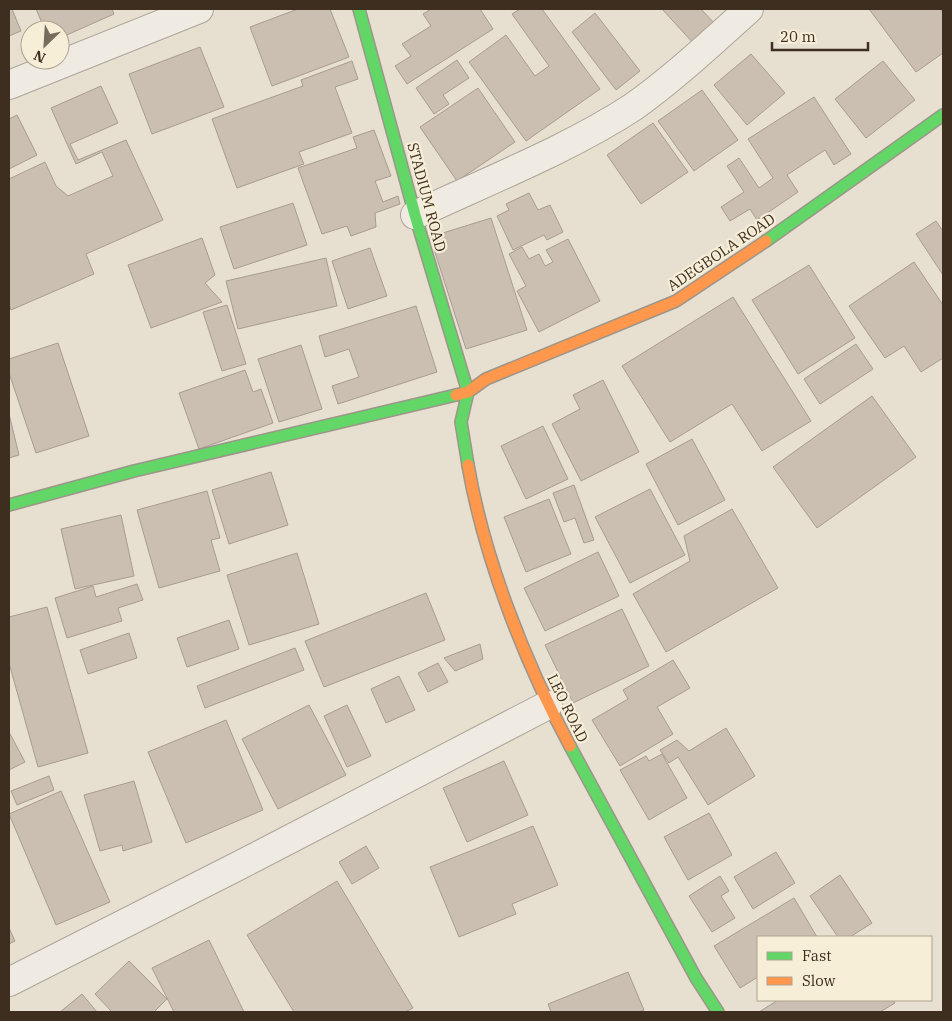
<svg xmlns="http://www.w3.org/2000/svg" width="952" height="1021" font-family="'IBM Plex Serif',serif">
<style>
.building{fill:#cbbfb2;stroke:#a89c90}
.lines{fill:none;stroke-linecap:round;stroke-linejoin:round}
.street-casing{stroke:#ada599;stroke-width:30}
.fast-casing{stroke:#9c958a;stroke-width:14}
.slow-casing{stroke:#9c958a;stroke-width:14}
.street{stroke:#efebe3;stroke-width:28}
.fast{stroke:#63d668;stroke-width:11}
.slow{stroke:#ff974d;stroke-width:11}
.labels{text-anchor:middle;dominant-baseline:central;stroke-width:4.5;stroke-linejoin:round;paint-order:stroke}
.street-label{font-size:15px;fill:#3d2e20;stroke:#f7eed8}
</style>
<rect width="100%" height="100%" fill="#e7e0d1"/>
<g class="building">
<polygon points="9,9 12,9 21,31 9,36"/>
<polygon points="36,9 112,9 114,14 60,38 60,30 45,30"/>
<polygon points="298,9 330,9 349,57 272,86 250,27"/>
<polygon points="431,9 480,9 493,29 407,84 395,66 411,56 402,44 431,26 423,14"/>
<polygon points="520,9 542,9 600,89 526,141 469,62 506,35 535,76 549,66 512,14"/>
<polygon points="662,9 701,9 715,24 694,44"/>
<polygon points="869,9 940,9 943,13 943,53 916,72"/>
<polygon points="595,13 640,71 616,90 572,32"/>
<polygon points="200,47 224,107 152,134 129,74"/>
<polygon points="751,54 785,93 747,125 714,85"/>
<polygon points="457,60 469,78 443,95 449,104 434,114 416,88"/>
<polygon points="352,61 358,79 335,87 352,133 299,152 304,164 237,188 212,119 303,86 301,80"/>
<polygon points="883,61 915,100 866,138 835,99"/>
<polygon points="101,86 118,123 70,144 78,160 126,140 163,220 86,254 94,274 11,310 9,304 9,179 45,162 56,186 68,196 113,176 102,152 76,164 51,108"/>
<polygon points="478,88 515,142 457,181 420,127"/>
<polygon points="702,90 738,140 694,171 658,121"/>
<polygon points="814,97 851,154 834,165 825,150 787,175 798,192 757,220 750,209 730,221 721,207 744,192 727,166 739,158 759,188 773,178 748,139"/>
<polygon points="17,115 37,155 9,169 9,119"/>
<polygon points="653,123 688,172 641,204 607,155"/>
<polygon points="374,130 391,176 375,181 383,202 398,196 400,204 375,213 376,227 351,236 347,226 322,234 298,168 357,148 353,137"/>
<polygon points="529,193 538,210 550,205 563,232 547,240 544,235 513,250 497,216 509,210 506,204"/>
<polygon points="293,203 307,245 234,269 220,227"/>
<polygon points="491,218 527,330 466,349 430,237"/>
<polygon points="936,221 943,231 943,275 916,234"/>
<polygon points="202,238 215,275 205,283 222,302 151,328 128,265"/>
<polygon points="568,239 600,301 539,332 517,291 526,286 509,254 522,247 529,259 539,254 545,266 553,262 546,250"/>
<polygon points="370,248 387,296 348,309 332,261"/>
<polygon points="326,258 337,306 238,329 226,281"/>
<polygon points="914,262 943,305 943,358 921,372 904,346 885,358 849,306"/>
<polygon points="809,265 855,338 798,374 752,300"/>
<polygon points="733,297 811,421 762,451 732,404 670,442 622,366"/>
<polygon points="227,305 246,364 222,371 203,312"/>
<polygon points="416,306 437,372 338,404 332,386 359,377 349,349 325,357 319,336"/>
<polygon points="58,343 89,436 36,453 9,373 9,359"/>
<polygon points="856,344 873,369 820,404 804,379"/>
<polygon points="301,345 322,409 279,422 258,359"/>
<polygon points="245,370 253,392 261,389 273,423 199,449 179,393"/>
<polygon points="603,380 639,452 581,481 552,424 580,409 573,395"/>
<polygon points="872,396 916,457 817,528 773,467"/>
<polygon points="9,414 19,455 9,458"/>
<polygon points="543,426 568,479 526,499 501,446"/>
<polygon points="692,439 725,500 678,525 646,464"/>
<polygon points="271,472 288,525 229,544 212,490"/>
<polygon points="574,485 594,540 584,543 575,518 564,522 553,493"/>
<polygon points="650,489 685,555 630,583 595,517"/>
<polygon points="207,491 220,538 211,540 220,571 159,588 137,510"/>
<polygon points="549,499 571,554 526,572 504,517"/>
<polygon points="732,509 778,588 666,652 633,594 690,561 684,536"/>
<polygon points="121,515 134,576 75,589 61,529"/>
<polygon points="598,552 619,596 545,631 524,588"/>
<polygon points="297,553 319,624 249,645 227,575"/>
<polygon points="137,584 143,600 118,608 122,621 67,638 55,598 93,586 96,597"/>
<polygon points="426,593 445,640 324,687 305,641"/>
<polygon points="47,607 88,753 38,767 9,663 9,617"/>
<polygon points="622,609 649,666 573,703 545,645"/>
<polygon points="229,620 239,649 187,667 177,638"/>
<polygon points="129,633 137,658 88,674 80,650"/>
<polygon points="480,644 483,659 455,671 444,658"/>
<polygon points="295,648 304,670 205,708 197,686"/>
<polygon points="673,660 690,688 657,707 673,734 620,766 592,720 628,699 623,690"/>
<polygon points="438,663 448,682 428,692 418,673"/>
<polygon points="399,676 415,710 386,723 371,689"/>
<polygon points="309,705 346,775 278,809 242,739"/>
<polygon points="347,705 371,756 347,767 324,716"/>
<polygon points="226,720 263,810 186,843 148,752"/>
<polygon points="726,728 755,776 708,805 678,757 669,763 660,750 677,740 689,751"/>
<polygon points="9,732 25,762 9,770"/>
<polygon points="662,754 687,798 649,820 620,770 646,756 649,761"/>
<polygon points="504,761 528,815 467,842 443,788"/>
<polygon points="49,776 54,790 17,805 11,791"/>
<polygon points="134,781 152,842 123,851 122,845 100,851 84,795"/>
<polygon points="61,791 110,902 56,925 9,814"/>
<polygon points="709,813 732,855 688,880 664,837"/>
<polygon points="533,826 558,885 512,904 516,914 459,937 430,867"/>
<polygon points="366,846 379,868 352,884 339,862"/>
<polygon points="776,852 795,883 753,909 734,877"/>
<polygon points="840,875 872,923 850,937 838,937 810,896"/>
<polygon points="720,876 729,891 721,896 735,918 712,932 689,896"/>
<polygon points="337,881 413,1008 405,1012 294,1012 247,935"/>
<polygon points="794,898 817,937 758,937 758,977 740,988 714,946"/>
<polygon points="9,928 15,941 9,944"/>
<polygon points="209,940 244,1012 174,1012 152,968"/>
<polygon points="129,961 167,999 154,1012 112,1012 95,994"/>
<polygon points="628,972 644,1010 639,1012 551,1012 548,1004"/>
<polygon points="82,994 97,1012 60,1012"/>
<polygon points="778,1000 893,1000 895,1003 880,1012 759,1012"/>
</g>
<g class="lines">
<g class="street-casing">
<g id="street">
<polyline points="9,85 199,9"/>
<path d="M415,215C485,182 569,149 633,107C674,78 712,42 749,9"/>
<polyline points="9,982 240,865 548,705"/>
</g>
</g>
<g class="fast-casing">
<g id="fast">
<polyline points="359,9 415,215 468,392 461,422 468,465"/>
<polyline points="766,241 943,115"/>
<polyline points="9,505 134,471 456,395"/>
<polyline points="570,746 696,978 718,1012"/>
</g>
</g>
<g class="slow-casing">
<g id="slow">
<polyline points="456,395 468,392 486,379 676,301 766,241"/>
<path d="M468,465C484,558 525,663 570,746"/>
</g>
</g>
<use href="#street" class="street"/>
<use href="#fast" class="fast"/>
<use href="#slow" class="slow"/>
</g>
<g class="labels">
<g class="street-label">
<text transform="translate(427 197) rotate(75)">STADIUM ROAD</text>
<text transform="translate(721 252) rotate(-34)">ADEGBOLA ROAD</text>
<text transform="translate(568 708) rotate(64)">LEO ROAD</text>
</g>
</g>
<rect width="952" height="1021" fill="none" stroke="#3d2e20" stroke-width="20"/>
<rect x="757" y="936" width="175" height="65" fill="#f7eed8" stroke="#ada18e"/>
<rect x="767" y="952" width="25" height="8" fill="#63d668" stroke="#ada18e"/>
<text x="802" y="961" font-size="15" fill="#3d2e20">Fast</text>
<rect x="767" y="977" width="25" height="8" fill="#ff974d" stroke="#ada18e"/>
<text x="802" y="986" font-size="15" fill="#3d2e20">Slow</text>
<g transform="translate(45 45) rotate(205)"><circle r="24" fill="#f7eed8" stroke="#ada18e"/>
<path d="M0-4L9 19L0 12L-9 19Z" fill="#786c5e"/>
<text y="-8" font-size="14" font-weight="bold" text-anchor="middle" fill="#3d2e20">N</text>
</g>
<path d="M772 42v8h96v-8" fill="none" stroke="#3d2e20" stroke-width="2.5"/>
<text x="780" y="42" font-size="15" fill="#3d2e20" stroke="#f7eed8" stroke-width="4" paint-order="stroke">20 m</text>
</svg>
